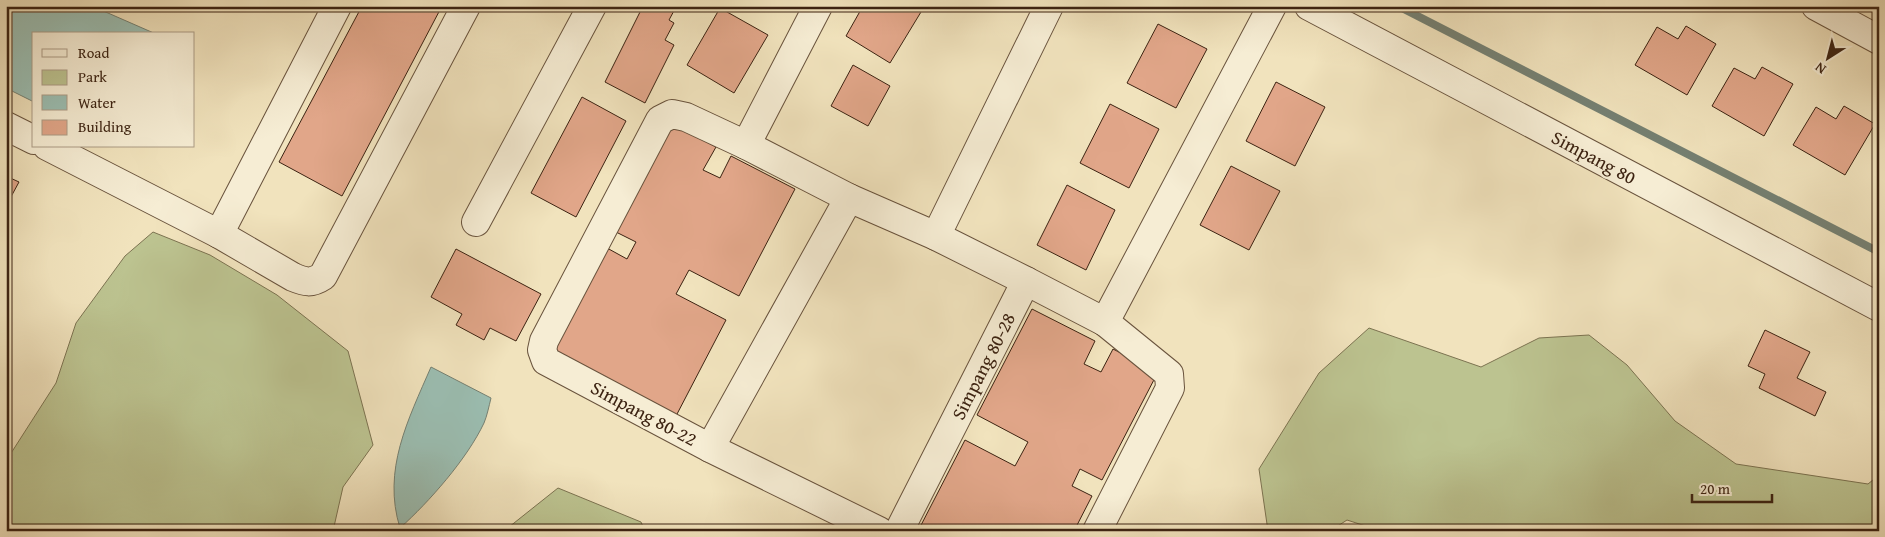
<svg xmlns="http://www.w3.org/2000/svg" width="1885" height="537" font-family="'Gentium Book Plus',serif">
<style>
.green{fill:#bcc390;stroke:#7c7351}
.water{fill:#9bbeb2;stroke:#758072}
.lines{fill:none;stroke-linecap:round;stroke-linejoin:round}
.stream{stroke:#758072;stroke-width:8}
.building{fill:#e1a689;stroke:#3c2312}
.minor-casing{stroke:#69533d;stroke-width:30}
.minor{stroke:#f6edd4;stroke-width:28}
.labels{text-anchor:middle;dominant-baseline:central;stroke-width:4.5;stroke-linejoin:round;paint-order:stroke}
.street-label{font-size:19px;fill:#3c2312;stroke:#f6edd4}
</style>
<rect width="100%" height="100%" fill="#f1e3bd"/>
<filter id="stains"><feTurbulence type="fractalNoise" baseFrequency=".004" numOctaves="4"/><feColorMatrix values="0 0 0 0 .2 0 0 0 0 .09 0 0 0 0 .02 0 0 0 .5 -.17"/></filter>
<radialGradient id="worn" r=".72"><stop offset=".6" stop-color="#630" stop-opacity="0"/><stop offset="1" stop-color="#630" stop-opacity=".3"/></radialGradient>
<g class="green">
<polygon points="153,232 210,255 277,295 348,351 373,445 343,487 333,531 6,531 6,461 56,383 76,323 125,256"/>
<polygon points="1369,328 1481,367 1539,338 1589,335 1627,365 1675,421 1736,464 1868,484 1879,475 1879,531 1381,531 1347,520 1330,531 1268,531 1259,469 1319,373"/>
<polygon points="558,488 641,522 645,531 504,531"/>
</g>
<g class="water">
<polygon points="6,6 92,6 156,34 34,34 34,102 6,88"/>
<path d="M431,367L491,398C489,406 487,416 484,423C467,459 429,502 400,528C382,470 408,420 431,367Z"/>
</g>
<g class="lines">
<polyline class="stream" points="1398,6 1879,252"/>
</g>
<g class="building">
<polygon points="362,6 442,6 342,196 279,162"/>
<polygon points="643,6 648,9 650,6 676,7 669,20 674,23 665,40 674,45 645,103 605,82"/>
<polygon points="863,6 924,7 890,63 846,36"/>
<polygon points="720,8 768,35 734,93 687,65"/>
<polygon points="1158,24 1207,49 1176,108 1127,83"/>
<polygon points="1686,26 1716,44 1687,95 1635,65 1657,27 1678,39"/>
<polygon points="853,65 890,86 868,126 831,106"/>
<polygon points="1762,67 1793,84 1764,136 1712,106 1734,68 1755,79"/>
<polygon points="1276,82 1325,107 1295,166 1246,141"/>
<polygon points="582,97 626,121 576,217 531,193"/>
<polygon points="1110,104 1159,129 1129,188 1080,163"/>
<polygon points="1844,106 1875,124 1845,175 1793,145 1816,107 1836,119"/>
<polygon points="670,123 716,147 703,170 720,178 731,156 795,189 739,296 689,270 676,294 726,320 676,416 553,352 607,248 627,259 636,242 614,231"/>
<polygon points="1231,166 1280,191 1249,250 1200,225"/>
<polygon points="6,176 19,182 6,206"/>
<polygon points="1067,185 1115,210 1086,270 1037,245"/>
<polygon points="456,249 541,294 516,341 490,328 484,340 456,325 462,314 431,297"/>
<polygon points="1032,309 1095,341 1084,364 1101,372 1113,349 1158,372 1102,480 1080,469 1072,486 1092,496 1074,531 918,531 965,440 1015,466 1028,442 977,415"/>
<polygon points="1765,330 1810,352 1797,378 1826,392 1815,416 1759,388 1765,374 1748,366"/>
</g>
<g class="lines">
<g class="minor-casing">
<g id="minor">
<polyline points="1309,6 1879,307"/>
<polyline points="1816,6 1879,40"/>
<polygon points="672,114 686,117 746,145 849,198 710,448 546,361 542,350 544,341 660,120"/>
<polyline points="6,126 34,140"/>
<polyline points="746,145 818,6"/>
<path d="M47,146L219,234L293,277C305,282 311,284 323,276L466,6"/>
<polyline points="849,198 936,236 1026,281"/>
<polyline points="476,222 592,6"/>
<polyline points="219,234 337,6"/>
<polyline points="936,236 1049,6"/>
<polyline points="1105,322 1272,6"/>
<polyline points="710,448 879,531"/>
<polyline points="899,531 1026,281 1105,322 1169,374 1170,388 1097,531"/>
</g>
</g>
<use href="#minor" class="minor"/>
</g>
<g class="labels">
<g class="street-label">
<text transform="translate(1594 157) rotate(28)">Simpang 80</text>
<text transform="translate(983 366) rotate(-63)">Simpang 80-28</text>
<text transform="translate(644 413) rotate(28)">Simpang 80-22</text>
</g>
</g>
<rect width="1885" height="537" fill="none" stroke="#f1e3bd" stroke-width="25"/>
<rect x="8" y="8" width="1870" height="522" fill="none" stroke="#3c2312" stroke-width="2.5"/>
<rect x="12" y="12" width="1860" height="512" fill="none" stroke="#3c2312"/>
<rect x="32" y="32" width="162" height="115" fill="#f6edd4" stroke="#ac9c86"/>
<rect x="42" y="49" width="25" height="8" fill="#f6edd4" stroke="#ac9c86"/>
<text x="78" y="58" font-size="15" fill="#3c2312">Road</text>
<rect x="42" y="70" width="25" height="15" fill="#bcc390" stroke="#ac9c86"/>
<text x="78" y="82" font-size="15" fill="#3c2312">Park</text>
<rect x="42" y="95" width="25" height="15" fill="#9bbeb2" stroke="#ac9c86"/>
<text x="78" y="108" font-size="15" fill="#3c2312">Water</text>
<rect x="42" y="120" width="25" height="15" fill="#e1a689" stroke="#ac9c86"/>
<text x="78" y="132" font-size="15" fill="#3c2312">Building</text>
<g transform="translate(1828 58) rotate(216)" stroke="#f6edd4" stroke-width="4" paint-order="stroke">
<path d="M0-4L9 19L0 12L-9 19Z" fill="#3c2312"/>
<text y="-8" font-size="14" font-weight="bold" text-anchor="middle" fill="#3c2312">N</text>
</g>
<path d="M1692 494v8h80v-8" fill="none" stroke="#3c2312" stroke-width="2.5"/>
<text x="1700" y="494" font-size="15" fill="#3c2312" stroke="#f6edd4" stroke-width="4" paint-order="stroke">20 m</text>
<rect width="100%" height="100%" filter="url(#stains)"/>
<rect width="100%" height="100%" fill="url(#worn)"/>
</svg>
